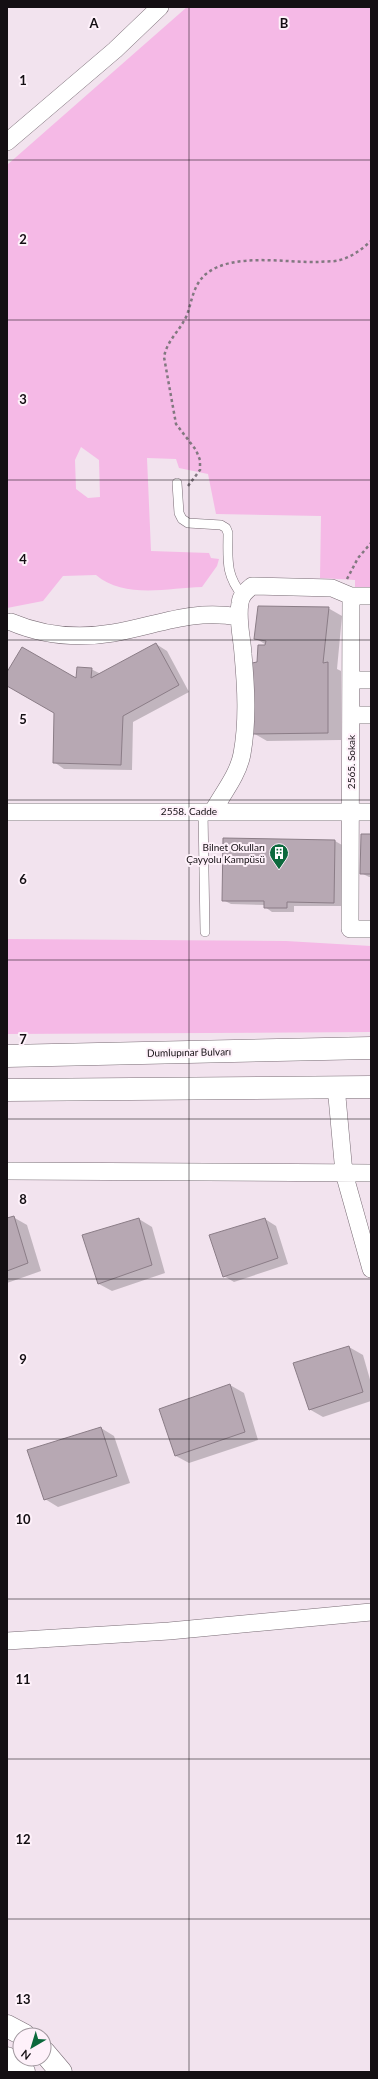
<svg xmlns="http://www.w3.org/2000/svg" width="378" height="2079" font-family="Lato,sans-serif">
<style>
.green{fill:#f5b9e6;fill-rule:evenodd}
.shadow{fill:#0003}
.building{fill:#b7a8b3;stroke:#8b7d87}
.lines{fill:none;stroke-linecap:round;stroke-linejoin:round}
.lane-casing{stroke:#796c75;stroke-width:10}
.street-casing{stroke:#796c75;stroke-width:18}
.primary-casing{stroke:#796c75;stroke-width:23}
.highway-casing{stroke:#796c75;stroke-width:23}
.path{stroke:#827880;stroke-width:2.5;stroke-dasharray:3 3;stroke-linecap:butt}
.lane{stroke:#fff;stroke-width:9}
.street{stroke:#fff;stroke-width:17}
.primary{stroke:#fff;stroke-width:22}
.highway{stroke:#fff;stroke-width:22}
.grid{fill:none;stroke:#140f13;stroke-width:1;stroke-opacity:0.55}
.labels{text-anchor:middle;stroke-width:4;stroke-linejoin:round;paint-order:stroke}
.street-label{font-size:10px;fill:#140f13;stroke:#fef1fa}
.poi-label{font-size:10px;fill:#140f13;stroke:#fef1fa;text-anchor:end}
.grid-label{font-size:13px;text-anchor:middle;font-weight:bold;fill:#140f13;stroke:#fef1fa;stroke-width:4;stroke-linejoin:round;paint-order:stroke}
</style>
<rect width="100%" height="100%" fill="#f2e3ee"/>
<path class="green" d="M187,7H371V591H355V580L320,578L321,516L216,514L208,474L179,468L176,459L147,458L151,551L209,553L211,558L219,559L217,566L202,587C168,588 124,599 96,575L63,576L43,601L7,608V165ZM81,447L99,460L100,497L88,498L76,489L75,460Z
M7,939L286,941L371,946V1032L7,1034Z"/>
<path class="shadow" d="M328,608L342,616L337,669L341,671V740L267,741L253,733L258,663L268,646L255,638Z
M156,644L167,651L189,692L133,722L132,770L64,769L54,762L55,713L7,685V674L77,680L91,669L101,674Z
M371,835V877H369L361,873Z
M335,841L342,845L341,906H294V912H272L265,907V905L231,904L223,900Z
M13,1217L27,1225L41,1271L7,1283V1219Z
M139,1219L152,1227L165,1273L112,1291L99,1284Z
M265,1219L276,1226L288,1264L234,1282L224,1276Z
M349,1347L363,1355L371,1383V1401L323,1417L309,1409Z
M230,1385L244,1393L258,1440L189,1463L176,1456Z
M101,1428L114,1436L130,1483L58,1507L45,1499Z"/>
<path class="building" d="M258,606L329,607L323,663L328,662V733L252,734V663L257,662L258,645H265L266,641L254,639Z
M156,643L179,685L123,716L121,765L53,763L54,713L7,686V672L22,647L76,678L77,667L92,668L91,678Z
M361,834H371V874H360Z
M223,838L335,840L334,903L287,902V908H264V901H222Z
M14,1216L28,1263L7,1271V1218Z
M139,1218L152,1265L98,1284L82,1235Z
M265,1218L278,1258L223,1277L209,1235Z
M349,1346L363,1392L309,1410L293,1363Z
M230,1384L245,1432L175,1456L159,1409Z
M101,1427L117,1476L44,1500L27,1450Z"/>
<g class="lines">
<defs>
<path id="lane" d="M177,483L179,513L182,519L188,523L221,525L226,528L228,533C228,559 225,575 243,596
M203,811L205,932"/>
<path id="street" d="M7,142L115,50L160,7
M351,596L350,929H371
M11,622C44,636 77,639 113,633C159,625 190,609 239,617
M351,680H371
M351,715H371
M213,811C223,793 238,775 242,754C248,721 246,687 243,654C242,637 237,620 240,603C241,595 246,591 252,586L332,588L351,596H371
M7,812H371
M336,1086L344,1173L371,1269
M7,1171L371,1173
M7,1641L169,1631L371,1612"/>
<path id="primary" d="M7,2026L24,2035
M44,2052L61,2072
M7,2058L24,2072"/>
<path id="highway" d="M7,1056L371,1048
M7,1090L371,1087"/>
</defs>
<use href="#lane" class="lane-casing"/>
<use href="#street" class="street-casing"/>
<use href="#primary" class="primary-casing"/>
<use href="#highway" class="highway-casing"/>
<path class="path" d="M188,486L200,470V460L196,450L176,424L164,357C167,340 180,331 187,315C192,301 193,285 206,274C233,252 286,263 319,262C326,261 334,262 340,260C352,257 362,249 371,241
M347,579L358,558L371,543"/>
<use href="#lane" class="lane"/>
<use href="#street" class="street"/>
<use href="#primary" class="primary"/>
<use href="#highway" class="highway"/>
</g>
<path class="grid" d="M189,7V2072M7,160H371M7,320H371M7,480H371M7,640H371M7,800H371M7,960H371M7,1119H371M7,1279H371M7,1439H371M7,1599H371M7,1759H371M7,1919H371"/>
<defs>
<symbol id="building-pin" viewBox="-11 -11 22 30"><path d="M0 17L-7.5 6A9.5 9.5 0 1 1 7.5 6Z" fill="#0c693d" stroke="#fef1fa"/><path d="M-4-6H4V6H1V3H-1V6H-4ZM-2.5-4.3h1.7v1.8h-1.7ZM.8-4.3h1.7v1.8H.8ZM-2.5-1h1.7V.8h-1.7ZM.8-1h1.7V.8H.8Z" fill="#fff"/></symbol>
</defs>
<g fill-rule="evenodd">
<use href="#building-pin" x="268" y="842" width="22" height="30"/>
</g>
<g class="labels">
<g class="street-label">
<text transform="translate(351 762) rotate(-90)" y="4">2565. Sokak</text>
<text x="189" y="815">2558. Cadde</text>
<text transform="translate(189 1052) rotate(-1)" y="4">Dumlupınar Bulvarı</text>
</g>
<g class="poi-label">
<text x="265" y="851">Bilnet Okulları<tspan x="265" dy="12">Çayyolu Kampüsü</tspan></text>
</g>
</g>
<g class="grid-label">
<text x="94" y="28">A</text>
<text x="284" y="28">B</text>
<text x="23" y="85">1</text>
<text x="23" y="244">2</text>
<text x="23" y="404">3</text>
<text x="23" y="564">4</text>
<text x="23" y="724">5</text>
<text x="23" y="884">6</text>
<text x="23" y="1044">7</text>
<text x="23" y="1204">8</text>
<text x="23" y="1364">9</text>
<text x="23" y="1524">10</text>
<text x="23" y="1684">11</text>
<text x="23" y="1844">12</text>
<text x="23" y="2004">13</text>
</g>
<rect width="378" height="2079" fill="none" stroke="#140f13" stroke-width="16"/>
<g transform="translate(32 2047) rotate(218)"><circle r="19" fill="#fef1fa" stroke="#a0979e"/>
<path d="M0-3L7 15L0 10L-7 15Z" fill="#0c693d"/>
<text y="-6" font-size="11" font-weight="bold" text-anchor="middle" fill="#140f13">N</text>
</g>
</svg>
